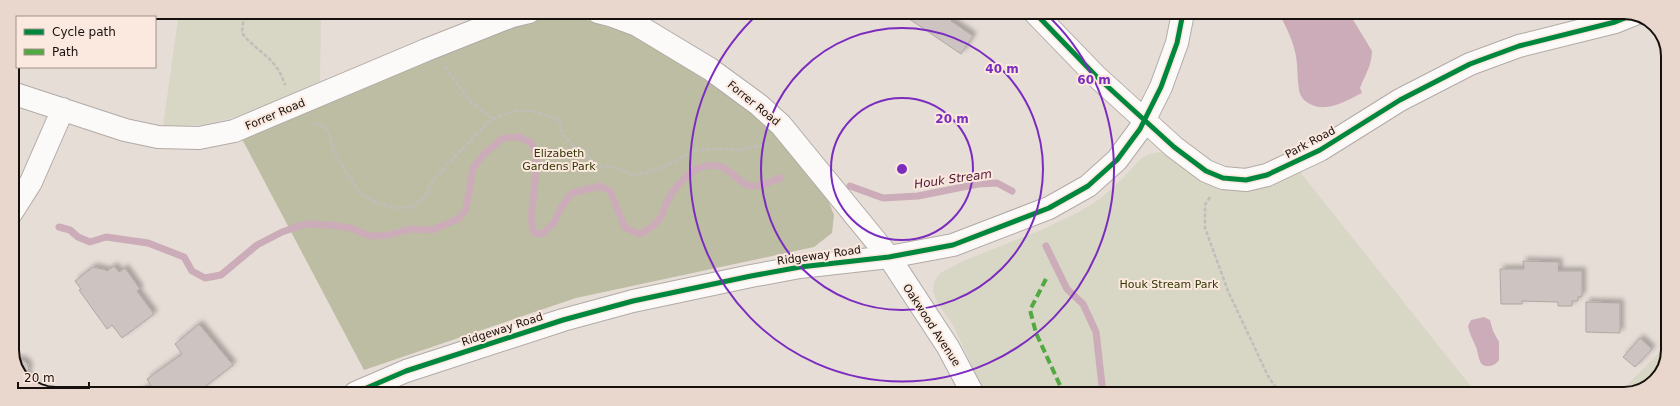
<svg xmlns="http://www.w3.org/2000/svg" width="1680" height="406" font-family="'DejaVu Sans',sans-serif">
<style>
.green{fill:#d8d6c5}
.forest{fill:#bdbda3}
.water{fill:#ccacb8}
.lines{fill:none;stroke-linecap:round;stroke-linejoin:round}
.stream{stroke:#ccacb8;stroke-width:7}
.building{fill:#cdc4c1;stroke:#afa7a4;filter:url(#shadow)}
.minor-casing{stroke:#b2aaa6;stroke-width:24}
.path{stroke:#c0bdbb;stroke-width:2.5;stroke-dasharray:4 2;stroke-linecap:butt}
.minor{stroke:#fbfaf9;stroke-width:22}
.quiet{stroke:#52a841;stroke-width:4;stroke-dasharray:8 4;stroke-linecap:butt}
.cycleway-casing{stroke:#fbe8de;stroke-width:8}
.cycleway{stroke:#00873e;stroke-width:5}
.ring{fill:none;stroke:#7b2cbf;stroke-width:2}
.labels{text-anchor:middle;stroke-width:4;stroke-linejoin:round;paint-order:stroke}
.street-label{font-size:11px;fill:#17110d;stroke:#fbe8de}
.park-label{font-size:11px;fill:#333805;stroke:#fbe8de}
.water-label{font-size:12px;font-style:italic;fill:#4c1836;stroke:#fbe8de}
.rim{fill:none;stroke:#17110d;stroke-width:2}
.centre{fill:#7b2cbf;stroke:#fbe8de;stroke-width:2}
.ring-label{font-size:12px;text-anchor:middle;font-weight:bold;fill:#7b2cbf;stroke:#fbe8de;stroke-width:4;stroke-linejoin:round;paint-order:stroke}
</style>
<defs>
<filter id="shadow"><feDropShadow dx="3.5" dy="-3.5" stdDeviation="2" flood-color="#0004"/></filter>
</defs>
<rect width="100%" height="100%" fill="#e7ddd7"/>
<path class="green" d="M179,12H321L320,83L257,112L203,125L163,126Z
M1161,152L1175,160L1263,186L1282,180L1300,172L1477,394H985L953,325L938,304L933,291L934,282L940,273L963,261L1041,230L1079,212L1101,198L1121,180L1141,159L1149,154Z
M1667,242V359L1651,385L1624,394H1618L1666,346Z"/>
<path class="forest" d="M572,15L647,40L762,120L824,190L834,215L832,233L814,247L576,298L364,370L241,137L498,32L541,19Z"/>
<path class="water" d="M1279,13H1349L1372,51C1372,65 1365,75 1360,88L1362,93C1346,101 1327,113 1310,104C1304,101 1300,96 1299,90C1297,79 1298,67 1296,56C1293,40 1286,27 1279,13Z
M1484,317L1490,320L1493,331L1499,342V360C1496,364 1493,366 1488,366C1478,367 1479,354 1476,347C1473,340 1469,333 1468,326L1471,320Z"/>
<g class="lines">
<path class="stream" d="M850,186L883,198L918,196L978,184L997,183L1012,191
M59,227L70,230L78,237L90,242L106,237L148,243L184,257L192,271L205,278L221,275L257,245L282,232L305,224L330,225L351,228L370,236L389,235L410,229L432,230L458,219L466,210L473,168L485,153L503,138L519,137L532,143L537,160L531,220L534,233L542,234L554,223L562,206L572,193L600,186L610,191L625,228L640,234C648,230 656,225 661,217C664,212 665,205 668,200C673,189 688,172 699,168C730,156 734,186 754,186C763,186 772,181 780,178
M1046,246L1067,289L1083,304L1096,332L1103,394"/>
</g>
<path class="building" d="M899,12L957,13L951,21L973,36L961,54Z
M1523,261L1559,262L1558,271H1582V296L1578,297V301H1572V306H1558V302L1522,301V304H1501L1500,269H1524Z
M114,266L119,272L125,268L140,289L137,291L154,314L122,338L112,325L107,329L79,290L81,289L75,281L93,267L106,270L107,271Z
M1586,302L1620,303V333L1586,332Z
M199,324L233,365L197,393H136L151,386L147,379L182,354L175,344Z
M1640,338L1652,349L1635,367L1623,357Z
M21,359L27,363L29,368L27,374L38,388L23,379L14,360Z"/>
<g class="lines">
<defs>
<path id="minor" d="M598,12L610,15L637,25L710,69L759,105L781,125L889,257L948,347L973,394
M1035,13L1096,76L1174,147L1206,171L1223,178L1246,180L1267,175L1320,150L1400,100L1470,64L1519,46L1615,22L1635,14
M12,93L125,130L158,137L199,138L234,131L426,50L512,16L529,12
M12,212L31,182L63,109
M355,393L406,371L563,320L633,301L751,276L800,267L889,257L953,245L1049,208L1088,186L1117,160L1140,129L1161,87L1177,43L1183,13"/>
</defs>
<use href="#minor" class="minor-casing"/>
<path class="path" d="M251,12L243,23L242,33C257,53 276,56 285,85
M445,67L470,101L493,119
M313,124L323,126L328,130L334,153L359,192L376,203L395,208L413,207L425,197L433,180L487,123L497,117L514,111H531L554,118L559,121L563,135L574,146L600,166L612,167L633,175L648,172L668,165L693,151L716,149L738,150L767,144
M1210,197L1205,205V228L1228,291L1269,378L1281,394"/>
<use href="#minor" class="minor"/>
<path class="quiet" d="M1046,279L1030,310L1036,333L1064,394"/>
<defs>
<path id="cycleway" d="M1035,13L1096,76L1174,147L1206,171L1223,178L1246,180L1267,175L1320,150L1400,100L1470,64L1519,46L1615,22L1635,14
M355,393L406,371L563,320L633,301L751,276L800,267L889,257L953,245L1049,208L1088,186L1117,160L1140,129L1161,87L1177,43L1183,13"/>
</defs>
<use href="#cycleway" class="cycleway-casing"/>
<use href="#cycleway" class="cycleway"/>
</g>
<g class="ring">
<circle cx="902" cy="169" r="71"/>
<circle cx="902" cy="169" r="141"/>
<path d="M1045 13A212 212 0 1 1 759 13"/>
</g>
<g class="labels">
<g class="street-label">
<text transform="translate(754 103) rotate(39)" y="4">Forrer Road</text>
<text transform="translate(275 114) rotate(-23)" y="4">Forrer Road</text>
<text transform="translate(1310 142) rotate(-28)" y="4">Park Road</text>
<text transform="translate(819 255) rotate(-8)" y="4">Ridgeway Road</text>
<text transform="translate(932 325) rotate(57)" y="4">Oakwood Avenue</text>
<text transform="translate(502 329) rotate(-18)" y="4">Ridgeway Road</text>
</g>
<g class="park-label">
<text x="559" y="157">Elizabeth<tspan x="559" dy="13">Gardens Park</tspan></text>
<text x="1169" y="288">Houk Stream Park</text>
</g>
<g class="water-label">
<text transform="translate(953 179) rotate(-8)" y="4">Houk Stream</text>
</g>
</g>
<path d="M0 0H1680V406H0ZM56 19H1624A37 37 0 0 1 1661 56V350A37 37 0 0 1 1624 387H56A37 37 0 0 1 19 350V56A37 37 0 0 1 56 19Z" fill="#e9d7cd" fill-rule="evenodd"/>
<path class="rim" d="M56 19H1624A37 37 0 0 1 1661 56V350A37 37 0 0 1 1624 387H56A37 37 0 0 1 19 350V56A37 37 0 0 1 56 19Z"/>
<circle cx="902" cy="169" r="6" class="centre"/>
<g class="ring-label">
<text x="1002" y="73">40 m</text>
<text x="1094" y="84">60 m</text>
<text x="952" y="123">20 m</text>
</g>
<rect x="16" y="16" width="140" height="52" fill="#fbe8de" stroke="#a0928a"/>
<rect x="24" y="29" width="20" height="6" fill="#00873e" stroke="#a0928a"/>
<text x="52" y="36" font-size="12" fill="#17110d">Cycle path</text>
<rect x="24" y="49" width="20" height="6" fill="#52a841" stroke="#a0928a"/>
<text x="52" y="56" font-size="12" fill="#17110d">Path</text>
<path d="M18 382v6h71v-6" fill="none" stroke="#17110d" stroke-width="2"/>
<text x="24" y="382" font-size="12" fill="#17110d" stroke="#fbe8de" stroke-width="3" paint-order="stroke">20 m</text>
</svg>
